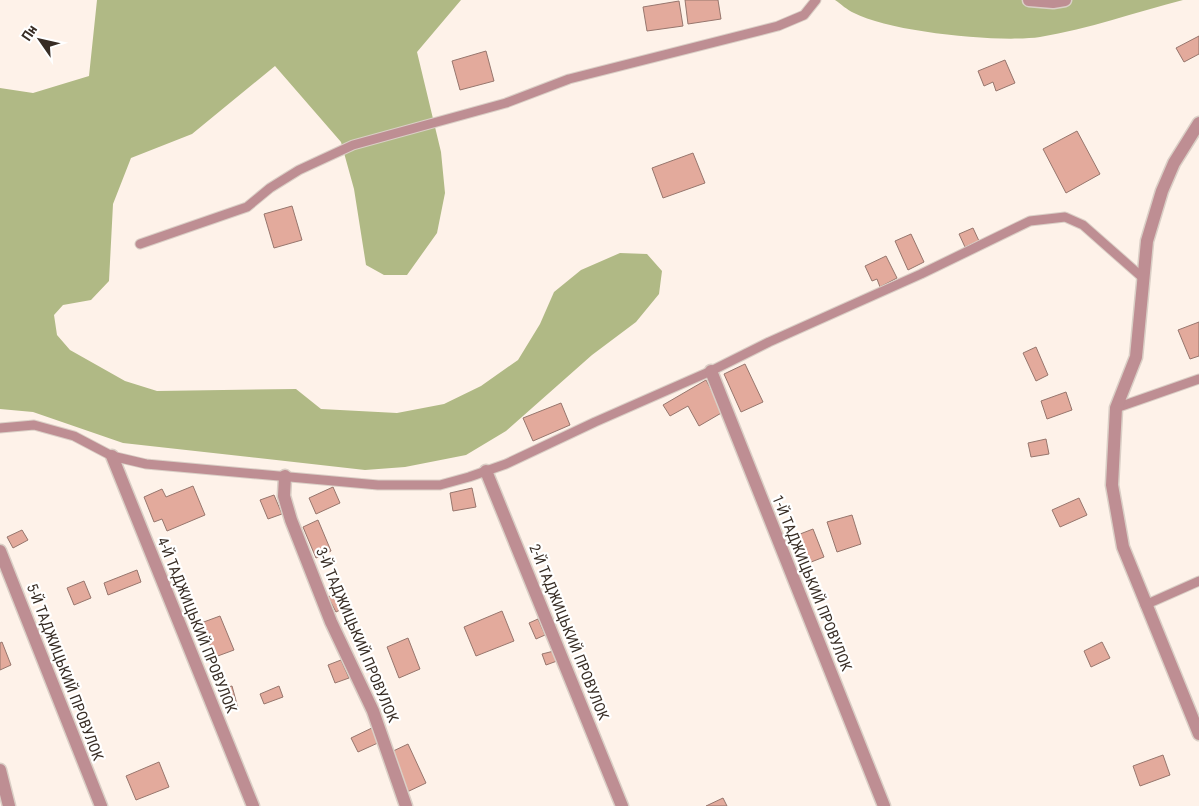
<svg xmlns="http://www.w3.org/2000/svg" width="1199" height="806" font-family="'Roboto Condensed',sans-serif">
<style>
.forest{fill:#b0b985}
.building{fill:#e3aa9c;stroke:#97766d}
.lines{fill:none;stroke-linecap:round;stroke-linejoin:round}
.lane-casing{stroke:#dacfc6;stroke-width:11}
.street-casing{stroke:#dacfc6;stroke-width:15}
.lane{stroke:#be8e93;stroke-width:9}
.street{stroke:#be8e93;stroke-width:12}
.labels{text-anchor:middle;stroke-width:4.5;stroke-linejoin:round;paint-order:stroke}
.street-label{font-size:15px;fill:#382d25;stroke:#fff}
</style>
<rect width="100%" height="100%" fill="#fef2e9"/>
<path class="forest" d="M97,0H461L417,52L441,152L445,193L437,233L407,275H384L366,265L354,189L341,142L275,66L192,134L131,158L113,204L109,281L91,300L63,305L54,315L57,335L70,350L125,381L157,391L296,389L321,409L397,413L444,404L481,386L518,360L540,324L554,292L581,270L620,253L647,254L662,271L659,294L636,322L592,355L506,431L466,455L405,467L365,470L123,443L33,412L0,409V88L33,93L89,76Z
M835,0H1183C1136,12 1089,29 1040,37C999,43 890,32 854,13C847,10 841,4 835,0Z"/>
<path class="building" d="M685,0H718L721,19L688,24Z
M679,1L683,26L647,31L643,7Z
M1199,36V54L1184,62L1176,48Z
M486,51L494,81L460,90L452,61Z
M1005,60L1015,83L996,91L993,82L984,86L978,71Z
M1077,131L1100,174L1066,193L1043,149Z
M693,153L705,183L663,198L652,168Z
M292,206L302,240L274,248L264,214Z
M973,228L979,241L965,247L959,234Z
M911,234L924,262L908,270L895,241Z
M886,256L897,278L880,287L877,279L872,281L865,266Z
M1199,322V356L1190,359L1178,330Z
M1036,347L1048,375L1036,381L1023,353Z
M745,364L763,402L741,412L724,374Z
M706,380L723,412L699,426L688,406L670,416L663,405Z
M1066,392L1072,410L1047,419L1041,401Z
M561,403L570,425L533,441L523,418Z
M1046,439L1049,454L1031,457L1028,443Z
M193,486L205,515L167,531L162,519L154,522L144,497L162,489L166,497Z
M333,487L340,503L316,514L309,498Z
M472,488L476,507L453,511L450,493Z
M274,495L282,514L268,519L260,500Z
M1079,498L1087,515L1060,527L1052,510Z
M852,515L861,544L837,552L827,522Z
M318,520L331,551L316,558L303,527Z
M813,529L824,557L806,564L795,536Z
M22,530L28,540L13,548L7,537Z
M137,570L141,582L108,595L104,583Z
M84,581L91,598L74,605L67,588Z
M342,590L350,605L336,612L328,597Z
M502,611L514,641L476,656L464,627Z
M220,616L234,650L215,657L201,623Z
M538,619L545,635L536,639L529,623Z
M408,638L420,669L399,678L387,647Z
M2,642L11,665L0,670V643Z
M1102,642L1110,658L1091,667L1084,651Z
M554,651L557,661L546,665L542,654Z
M341,660L349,678L335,683L328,665Z
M232,686L238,708L226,711L221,689Z
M279,686L283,697L264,704L260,694Z
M374,727L380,742L358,752L351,738Z
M408,744L426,783L407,792L389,753Z
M1163,755L1170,775L1140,786L1133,766Z
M159,762L169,787L136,800L126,776Z
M723,798L727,806H706Z"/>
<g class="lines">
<defs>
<path id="lane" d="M140,244L247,207L270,188L299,170L353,145L506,103L569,79L778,26L804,15L816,0
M1116,408L1199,379
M0,428L34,425L74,436L112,456L146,464L378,485H440L469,477L506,464L595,422L711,371L769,342L921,274L1030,221L1065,217L1083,225L1143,278
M1145,605L1199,581"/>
<path id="street" d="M1029,0L1053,2L1065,0
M1199,123L1174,163L1162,191L1147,241L1136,357L1116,408L1112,485L1123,547L1199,734
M711,371L884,806
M112,456L253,806
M486,471L622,806
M285,476L284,496L291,520L331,622L373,711L406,806
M0,551L101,806
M0,770L9,806"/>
</defs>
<use href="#lane" class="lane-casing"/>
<use href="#street" class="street-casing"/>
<use href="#lane" class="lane"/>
<use href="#street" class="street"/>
</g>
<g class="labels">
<g class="street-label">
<text transform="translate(812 583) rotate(68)" y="5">1-Й ТАДЖИЦЬКИЙ ПРОВУЛОК</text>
<text transform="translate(197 625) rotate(68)" y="5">4-Й ТАДЖИЦЬКИЙ ПРОВУЛОК</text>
<text transform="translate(569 632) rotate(68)" y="5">2-Й ТАДЖИЦЬКИЙ ПРОВУЛОК</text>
<text transform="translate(357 635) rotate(67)" y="5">3-Й ТАДЖИЦЬКИЙ ПРОВУЛОК</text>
<text transform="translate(65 672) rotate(69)" y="5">5-Й ТАДЖИЦЬКИЙ ПРОВУЛОК</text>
</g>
</g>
<g transform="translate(40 40) rotate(304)" stroke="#ffffff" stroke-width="4" paint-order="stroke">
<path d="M0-4L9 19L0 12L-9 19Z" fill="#382d25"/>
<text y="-8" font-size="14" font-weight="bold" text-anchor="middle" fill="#382d25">Пн</text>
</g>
</svg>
